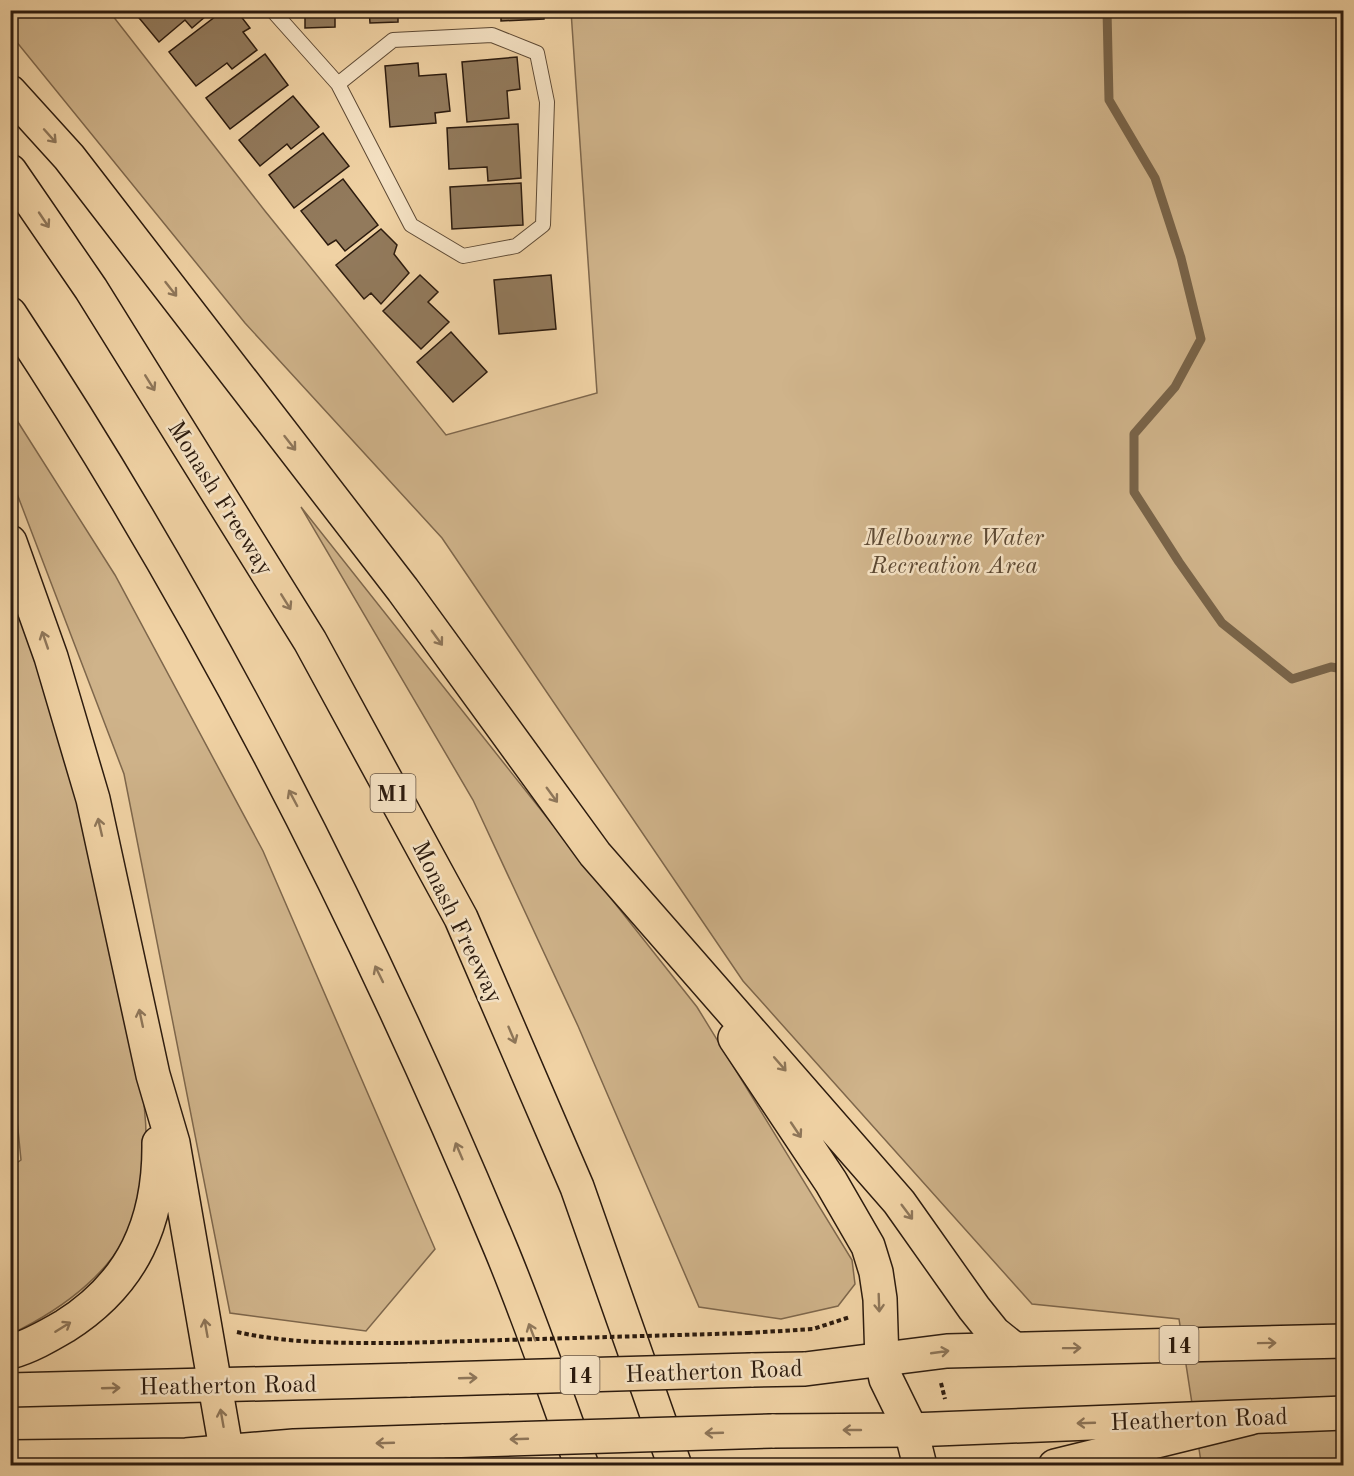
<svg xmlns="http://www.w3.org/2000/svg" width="1354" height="1476" font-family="'Old Standard TT',serif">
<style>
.green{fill:#cfb38a;stroke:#7e674c;stroke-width:1.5}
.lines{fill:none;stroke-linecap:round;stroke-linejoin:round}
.stream{stroke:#796449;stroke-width:9}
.building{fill:#927a5c;stroke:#2c1b0e;stroke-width:1.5}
.service-casing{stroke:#5d4934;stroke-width:16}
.primary-casing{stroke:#2c1b0e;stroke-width:36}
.motorway-casing{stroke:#2c1b0e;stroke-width:36}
.path{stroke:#2c1b0e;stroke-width:4;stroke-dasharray:4.5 3;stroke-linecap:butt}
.service{stroke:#f5e2c4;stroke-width:14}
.primary{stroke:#f0d2a4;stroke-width:33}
.motorway{stroke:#f0d2a4;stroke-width:33}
.primary-bridge-casing{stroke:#2c1b0e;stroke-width:36;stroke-linecap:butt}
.path-bridge{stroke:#2c1b0e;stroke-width:4;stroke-dasharray:4.5 3;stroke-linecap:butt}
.primary-bridge{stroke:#f0d2a4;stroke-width:33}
.oneway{stroke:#8e7659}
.labels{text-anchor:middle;stroke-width:5;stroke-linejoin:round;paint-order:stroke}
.shield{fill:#f5e2c4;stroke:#685745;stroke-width:1.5}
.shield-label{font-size:22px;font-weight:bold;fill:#2c1b0e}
.street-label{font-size:24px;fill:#2c1b0e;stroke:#f5e2c4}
.park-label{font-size:24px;font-style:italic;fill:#5d4933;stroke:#f5e2c4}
</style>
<rect width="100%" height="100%" fill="#f0d2a4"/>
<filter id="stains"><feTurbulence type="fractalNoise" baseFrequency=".00333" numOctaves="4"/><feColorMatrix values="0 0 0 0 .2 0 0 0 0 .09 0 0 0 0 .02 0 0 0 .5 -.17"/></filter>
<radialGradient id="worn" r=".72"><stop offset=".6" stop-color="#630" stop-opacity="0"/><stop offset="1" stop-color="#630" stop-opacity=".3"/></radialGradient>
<path class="green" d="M10,11H109L265,211L446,435L597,393L571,11H1343V1465H1184L1201,1462L1179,1319L1032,1304L743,981L442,538L245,323L11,35Z
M11,411L115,575L263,851L435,1249L366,1331L230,1313L124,774L11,478Z
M301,507L697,1007L852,1260L855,1284L838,1306L781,1319L699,1307L578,1026L473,800Z
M10,580C31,645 57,709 73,775C89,838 101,902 115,965C133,1045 161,1129 137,1211C119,1269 63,1309 11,1334V1167L21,1160L10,1049Z"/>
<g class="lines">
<path class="stream" d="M1107,10L1109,100L1155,178L1181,258L1201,339L1175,387L1134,434V492L1179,562L1222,623L1292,679L1331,667L1344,669"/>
</g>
<path class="building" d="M138,10H213L192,28L185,20L159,42L135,13Z
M224,10H236L250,28L243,32L257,50L232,69L227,63L196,86L169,52Z
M305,10H351V17H335V27L305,28Z
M369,10H414V16L398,17V22L370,23Z
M420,10H472V13L420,17Z
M501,10H544V19L501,21Z
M265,54L288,85L230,129L206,98Z
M517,57L520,89L507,91L509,118L467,122L462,62Z
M418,63L419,76L446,74L450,111L435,113L436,123L390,127L385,66Z
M293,96L319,127L291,149L287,144L260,166L239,140Z
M518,124L521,178L488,181L487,167L449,169L447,128Z
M323,133L349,166L294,208L269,175Z
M343,179L378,225L345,251L336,240L328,245L301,211Z
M521,183L523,225L452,229L450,187Z
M381,229L397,245L394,254L409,273L381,304L371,293L364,299L336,265Z
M420,275L438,292L428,302L449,322L421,349L383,311Z
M551,275L556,329L499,334L494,280Z
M451,332L487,372L453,402L417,362Z"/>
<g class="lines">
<defs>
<path id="service" d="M272,10L338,84L411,225L463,256L516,246L543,225L547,102L537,53L492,35L393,40L338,84"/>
<path id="primary" d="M751,1370L805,1369L947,1351L1344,1341
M10,1390L410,1380
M772,1431L911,1430L1344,1413
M10,1457L186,1455L294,1446L444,1441"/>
<path id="motorway" d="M10,92L69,157L403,590L595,854L899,1202L974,1308L994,1333L1014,1349
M10,171L91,289L310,641L461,918L577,1187L675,1466
M10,314C204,607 365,923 500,1247C530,1319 555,1393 582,1466
M10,542L51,657L93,799L153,1075L173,1143L229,1466
M735,1038L831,1182L868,1246L876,1272L880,1299L882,1361L886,1379L911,1430L920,1466
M10,1352C29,1347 48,1336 65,1326C133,1283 160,1222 159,1143
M1055,1466L1250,1418"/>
</defs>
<use href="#service" class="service-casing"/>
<use href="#primary" class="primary-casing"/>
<use href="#motorway" class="motorway-casing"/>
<path class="path" d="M237,1332C291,1344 345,1343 400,1343
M748,1333L813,1329L850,1317
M941,1383L945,1399
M949,1465L963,1466"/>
<use href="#service" class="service"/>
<use href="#primary" class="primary"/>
<use href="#motorway" class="motorway"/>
<defs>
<path id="primary-bridge" d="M410,1380L751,1370
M444,1441L772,1431"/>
</defs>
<use href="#primary-bridge" class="primary-bridge-casing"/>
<path class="path-bridge" d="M400,1343L748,1333"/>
<use href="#primary-bridge" class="primary-bridge"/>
</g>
<defs><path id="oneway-shaft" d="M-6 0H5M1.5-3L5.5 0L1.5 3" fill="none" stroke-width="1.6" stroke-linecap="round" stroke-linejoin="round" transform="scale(1.5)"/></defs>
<g class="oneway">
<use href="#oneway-shaft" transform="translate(50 136) rotate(48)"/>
<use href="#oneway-shaft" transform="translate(44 220) rotate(56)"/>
<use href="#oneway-shaft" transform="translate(171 289) rotate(52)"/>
<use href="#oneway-shaft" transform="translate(150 383) rotate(58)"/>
<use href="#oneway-shaft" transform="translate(290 443) rotate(52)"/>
<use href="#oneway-shaft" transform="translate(286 602) rotate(58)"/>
<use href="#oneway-shaft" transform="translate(437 638) rotate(54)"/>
<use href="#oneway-shaft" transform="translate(45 640) rotate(-109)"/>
<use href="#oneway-shaft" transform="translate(552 795) rotate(54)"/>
<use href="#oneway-shaft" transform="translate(293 798) rotate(-118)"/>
<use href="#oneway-shaft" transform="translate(100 827) rotate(-103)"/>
<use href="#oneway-shaft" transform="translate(379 974) rotate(-116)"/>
<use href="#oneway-shaft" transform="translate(141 1018) rotate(-102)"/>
<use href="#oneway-shaft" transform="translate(512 1035) rotate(67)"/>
<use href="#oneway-shaft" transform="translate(780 1064) rotate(49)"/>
<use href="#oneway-shaft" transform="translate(796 1130) rotate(56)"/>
<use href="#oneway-shaft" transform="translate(459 1151) rotate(-113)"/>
<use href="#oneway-shaft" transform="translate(907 1212) rotate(53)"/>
<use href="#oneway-shaft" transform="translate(879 1303) rotate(88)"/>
<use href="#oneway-shaft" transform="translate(63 1327) rotate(-32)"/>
<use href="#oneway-shaft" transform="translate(206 1328) rotate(-100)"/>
<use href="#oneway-shaft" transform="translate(532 1332) rotate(-111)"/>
<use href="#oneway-shaft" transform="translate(1267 1343) rotate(-1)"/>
<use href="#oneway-shaft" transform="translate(1072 1348) rotate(-1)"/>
<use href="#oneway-shaft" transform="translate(940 1352) rotate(-8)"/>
<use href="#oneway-shaft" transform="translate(468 1378) rotate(-2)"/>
<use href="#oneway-shaft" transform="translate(111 1388) rotate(-2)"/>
<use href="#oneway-shaft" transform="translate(222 1418) rotate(-100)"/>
<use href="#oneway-shaft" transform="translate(1086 1423) rotate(178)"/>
<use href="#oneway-shaft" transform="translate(852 1430) rotate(180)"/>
<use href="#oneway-shaft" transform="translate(714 1433) rotate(178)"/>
<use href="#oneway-shaft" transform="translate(519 1439) rotate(178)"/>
<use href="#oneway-shaft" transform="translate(385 1443) rotate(178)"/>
</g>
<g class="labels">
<g class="shield">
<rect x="370.5" y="774" width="45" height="38" rx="4.5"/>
<rect x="1159.5" y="1326" width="39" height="38" rx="4.5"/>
<rect x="560.5" y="1356" width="39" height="38" rx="4.5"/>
</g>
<g class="shield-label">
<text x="393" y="801">M1</text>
<text x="1179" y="1353">14</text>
<text x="580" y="1383">14</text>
</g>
<g class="street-label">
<text transform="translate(221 498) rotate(58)" y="8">Monash Freeway</text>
<text transform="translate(458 922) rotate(64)" y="8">Monash Freeway</text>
<text transform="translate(714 1371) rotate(-2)" y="8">Heatherton Road</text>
<text transform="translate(228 1385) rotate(-1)" y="8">Heatherton Road</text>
<text transform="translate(1199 1419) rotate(-2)" y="8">Heatherton Road</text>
</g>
<g class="park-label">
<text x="954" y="545">Melbourne Water<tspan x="954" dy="28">Recreation Area</tspan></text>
</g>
</g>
<rect width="1354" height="1476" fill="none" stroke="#f0d2a4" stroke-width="36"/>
<rect x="12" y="12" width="1330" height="1452" fill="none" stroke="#2c1b0e" stroke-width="3"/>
<rect x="18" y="18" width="1318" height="1440" fill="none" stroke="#2c1b0e" stroke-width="1.5"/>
<rect width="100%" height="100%" filter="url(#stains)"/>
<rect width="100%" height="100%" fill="url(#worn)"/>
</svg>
